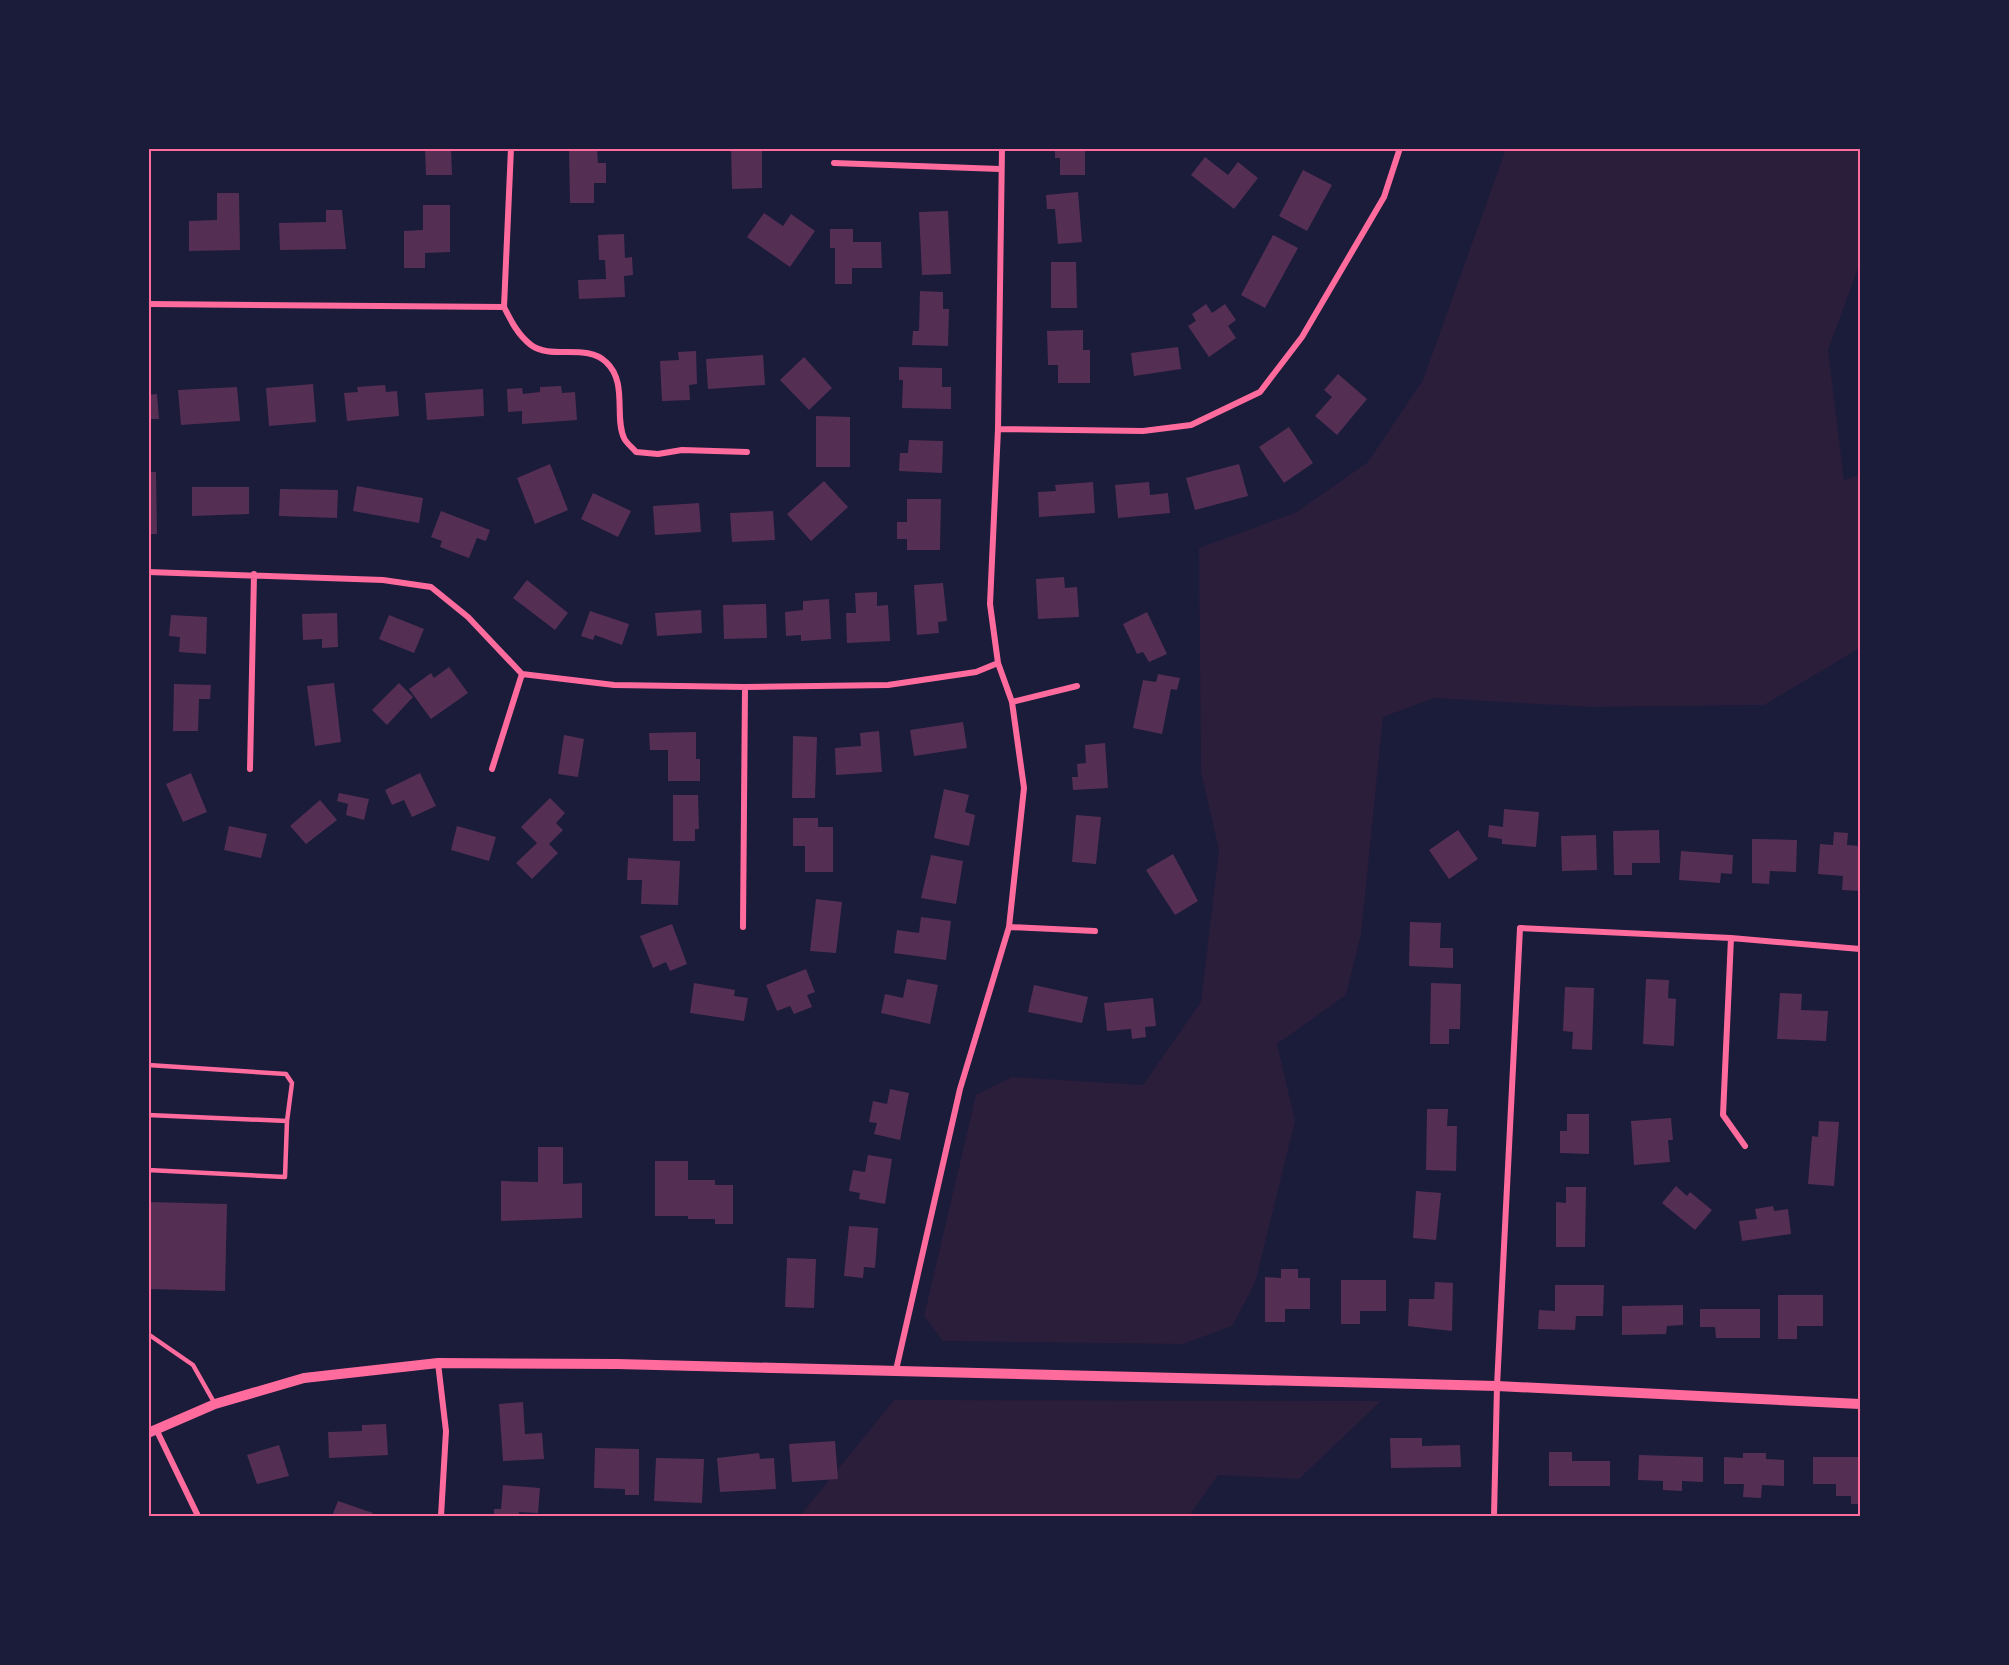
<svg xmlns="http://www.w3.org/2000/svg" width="2009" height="1665" font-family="'Exo 2',sans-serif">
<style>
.green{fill:#2a1e3b}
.building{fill:#542f53}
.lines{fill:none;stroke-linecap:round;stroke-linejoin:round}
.service{stroke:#ff6b9d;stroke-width:4.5}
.minor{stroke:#ff6b9d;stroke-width:6}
.tertiary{stroke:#ff6b9d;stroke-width:10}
.neatline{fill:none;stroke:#ff6b9d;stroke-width:2}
</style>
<rect width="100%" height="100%" fill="#1b1b3a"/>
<path class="green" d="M1506,149H1860V263L1828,350L1844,480L1860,475V648L1764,705L1591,707L1434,698L1383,717L1361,934L1346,995L1277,1044L1295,1121L1255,1283L1232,1326L1183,1344L943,1341L924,1316L976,1095L1012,1077L1143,1085L1201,1002L1219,850L1201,772L1199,548L1297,512L1368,462L1423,380Z
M894,1400L1381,1401L1299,1479L1218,1475L1189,1516H800Z"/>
<path class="building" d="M425,148H451L452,175H426Z
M569,148H597L598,163H606V183H594V203H570Z
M731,148H762V188L732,189Z
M1055,148H1085V175H1060V158H1055Z
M1205,157L1228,175L1238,162L1258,178L1234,209L1191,175Z
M1303,170L1332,185L1307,231L1279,216Z
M1078,192L1082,242L1058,244L1055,209H1047L1046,195Z
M217,193H239L240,250L189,251V221L217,220Z
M423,205H450V252L425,253V268H404V231L423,230Z
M326,210H342L346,249L280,250L279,223L326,222Z
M948,211L951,274L922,275L919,212Z
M764,213L783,226L791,214L815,231L790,267L747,237Z
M830,229H853V242H881L882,268H852V284H835V248H830Z
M624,234L625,258L632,257L633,275L624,276L625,297L579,299L578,280L606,279L605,260H599L598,235Z
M1273,235L1298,248L1265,308L1241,295Z
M1051,262H1076L1077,308H1051Z
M920,291L943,292V309H949L948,346L912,345L913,331H919Z
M1206,304L1212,313L1225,304L1236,320L1228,326L1236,338L1209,357L1188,326L1196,321L1192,314Z
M1083,330V350H1090V383H1058V365H1048L1047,331Z
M1178,347L1181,369L1134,376L1131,353Z
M696,351L697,384L689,385L690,400L662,401L660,361L679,360L678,352Z
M763,355L765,385L708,389L706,359Z
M804,357L832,388L809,410L780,380Z
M899,367L942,368V387H951V409L902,408L903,380H899Z
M1338,374L1367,399L1337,435L1315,416L1332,397L1324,390Z
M313,384L316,422L269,426L266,388Z
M385,385L386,392L397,391L399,416L347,421L344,393L358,392L357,387Z
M561,386L562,393L575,392L577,420L522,424V411L508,412L507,389L522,388L523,394L540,392V387Z
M237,387L240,421L181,425L178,390Z
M483,389L484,416L427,420L425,393Z
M157,394L159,419H148V395Z
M816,416L850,417V467H816Z
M1289,427L1313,463L1284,483L1259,447Z
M909,440L943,441L942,473L899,471L900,453H908Z
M550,464L568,510L535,524L517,478Z
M1239,464L1248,496L1195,510L1186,478Z
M148,472H156L157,534H148Z
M824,481L848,507L811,541L787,514Z
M1093,482L1095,513L1039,517L1038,492L1056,491L1055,485Z
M1149,482L1150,495L1168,493L1170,513L1118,518L1115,485Z
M357,486L423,498L419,523L353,511Z
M192,487H249V514L192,516Z
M280,489L338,490L337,518L279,516Z
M593,493L631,511L618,537L581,519Z
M907,499H941L940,550H907V539H897V522H907Z
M699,503L701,532L655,535L653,506Z
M441,511L490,530L486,541L477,538L469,558L440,547L442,541L431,537Z
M773,511L775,540L732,542L730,513Z
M1064,577L1065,588L1077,587L1079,617L1038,619L1036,579Z
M527,580L568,613L555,630L513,598Z
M943,583L947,621L938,622L939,633L917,635L914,585Z
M877,592V606L888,605L890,641L847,643L846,613H856L855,593Z
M829,599L831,639L801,641V635L786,636L785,612L803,610V601Z
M766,604L767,638L724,639L723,605Z
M701,610L702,633L657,636L655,613Z
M590,611L629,624L622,645L595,635L593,640L581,636Z
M1147,612L1167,654L1149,662L1143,652L1137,654L1123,624Z
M337,613L338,647L322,648V639L303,640L302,614Z
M171,615L207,617L206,654L179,652L180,637L169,636Z
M389,615L424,629L414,653L379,639Z
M449,667L468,693L431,719L409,689L431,673L434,678Z
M1158,674L1180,678L1177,690L1171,689L1162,734L1133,728L1143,680L1156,682Z
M334,683L341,742L315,746L307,686Z
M399,683L413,697L387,725L372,710Z
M174,684L211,685L210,699H199L198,731H173Z
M963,722L967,748L914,756L910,730Z
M879,731L882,772L836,775L835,748L861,746L860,733Z
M696,732V759H700V781H668V750H650L649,733Z
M564,735L584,739L578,777L558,774Z
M793,736L817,737L815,798H792Z
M1105,743L1108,788L1073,790L1072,777H1078L1077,764L1086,763L1085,745Z
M191,773L207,812L183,822L166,784Z
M420,773L436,806L412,817L404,800L392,805L385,790Z
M944,789L969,795L965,812L975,815L969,846L934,838Z
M339,793L369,799L364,820L346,815L348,804L337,801Z
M673,795H698L699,829H695V841H673Z
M550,798L565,813L556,823L563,830L549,844L558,853L532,879L516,863L537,843L521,827Z
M320,800L337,820L306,844L290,826Z
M1504,809L1539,812L1536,847L1502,844V839L1488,837L1489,825L1503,827Z
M1076,815L1101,817L1096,864L1072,862Z
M793,818H818V827H833V872H805V846H793Z
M229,826L267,834L261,858L224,850Z
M457,826L496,837L489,861L451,850Z
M1458,830L1478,859L1449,879L1429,850Z
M1659,830L1660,863H1632V875H1614L1613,831Z
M1834,832L1848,833L1847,845L1860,846V891L1842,890L1843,876L1818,874L1820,844L1833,845Z
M1596,835L1597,870L1562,871L1561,836Z
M1752,839L1797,840L1796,872L1770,871L1769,884L1752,883Z
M1681,851L1733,855L1732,874L1721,873L1720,883L1679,880Z
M1173,854L1198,901L1175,915L1146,870Z
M931,855L963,861L956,904L921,898Z
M628,858L680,861L678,905L641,904L642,880H627Z
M816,899L842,902L836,953L810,951Z
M921,917L951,921L946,960L894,953L897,930L919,933Z
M1410,922L1441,923L1440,948H1453V968L1409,966Z
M672,924L687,964L670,971L666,962L653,968L640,936Z
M806,969L815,992L807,995L812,1007L794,1014L790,1006L777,1011L766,985Z
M907,979L938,985L930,1024L881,1013L885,994L903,998Z
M1646,979L1669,980L1668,998L1676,999L1674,1046L1643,1044Z
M694,983L735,990L734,996L748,998L744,1021L690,1013Z
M1431,983L1461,984L1460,1029H1449V1044H1430Z
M1034,985L1088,997L1082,1023L1028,1012Z
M1565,987L1594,988L1592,1050L1572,1049L1573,1032L1563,1031Z
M1780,993L1802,994L1801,1010L1828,1011L1826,1041L1777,1039Z
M1153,998L1156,1026L1145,1027L1146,1037L1132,1039L1131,1029L1107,1031L1104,1003Z
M890,1089L909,1093L900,1140L874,1134L877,1123L869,1122L873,1101L887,1104Z
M1427,1109H1448L1447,1126H1457L1456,1171L1426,1170Z
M1567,1114H1589V1154L1560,1153V1131H1567Z
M1671,1118L1673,1140H1668L1670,1162L1634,1165L1631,1121Z
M1819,1121L1839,1122L1834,1186L1808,1184L1812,1136L1818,1137Z
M538,1147H563V1184L582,1183V1218L501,1221V1181L538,1182Z
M868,1155L892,1159L885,1204L859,1199L860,1193L849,1191L853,1170L865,1172Z
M655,1161H688V1180H715V1185H733V1224H715V1219H688V1216H655Z
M1676,1186L1687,1196L1690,1192L1712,1210L1695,1230L1662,1203Z
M1566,1187H1586L1585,1247H1556V1202L1566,1203Z
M1416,1191L1441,1193L1436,1240L1413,1238Z
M148,1202L227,1204L225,1291L148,1289Z
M1773,1206L1774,1211L1788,1209L1791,1234L1742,1241L1739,1221L1757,1219L1755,1209Z
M849,1226L878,1228L875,1268L864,1267L863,1278L844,1276Z
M787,1258L816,1259L814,1308L785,1307Z
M1281,1269H1298V1278H1310V1309H1285V1322H1265V1277L1281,1278Z
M1341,1280H1386V1311H1360V1324H1341Z
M1435,1282L1453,1283L1452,1331L1408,1326L1409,1299H1434Z
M1555,1285H1604L1603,1316H1576L1575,1330L1538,1329L1539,1310L1555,1311Z
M1778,1295H1823V1326H1797V1339H1778Z
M1683,1305V1325L1667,1326L1666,1334L1622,1335V1306Z
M1700,1309H1760V1338H1716L1715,1327H1700Z
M523,1402L525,1434L542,1433L544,1459L503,1461L499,1404Z
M386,1424L388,1455L329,1458L328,1432L362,1431V1425Z
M1390,1438H1422V1446L1460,1445L1461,1467L1391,1468Z
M835,1441L838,1479L792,1482L789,1444Z
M279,1445L289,1476L257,1484L247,1455Z
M595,1448L639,1449V1495H625V1489L594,1488Z
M1549,1452H1572V1461H1610V1486H1549Z
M759,1453L760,1459L774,1458L776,1489L720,1492L717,1458Z
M1743,1453H1766V1459L1784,1460V1486L1762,1485L1761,1498L1743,1497L1744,1484H1724V1457L1743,1458Z
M1639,1455L1703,1457V1482L1682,1481V1491L1663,1490V1481L1638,1480Z
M1813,1457H1860V1504H1851V1496H1836V1484H1813Z
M656,1458L704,1459L702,1503L654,1501Z
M503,1485L540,1488L538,1513L519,1512V1516H494V1509H501Z
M338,1501L373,1513L372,1516H332Z"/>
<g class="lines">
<path class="service" d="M148,1065L286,1074L292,1083L287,1121
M148,1115L287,1121L285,1177L148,1170
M148,1334L193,1365L215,1404"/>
<path class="minor" d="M834,163L1000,169
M148,304L504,307C511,321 518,335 531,345C551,360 587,343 606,362C628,382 614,417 624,438C626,443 633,448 636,452L658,454L682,450L747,452
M504,307L511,148
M998,429L1143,431L1191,425L1260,392L1302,337L1384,197L1400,148
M148,572L383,580L431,587L468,617L522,674L614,685L745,687L888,685L976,672L998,663
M1012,702L1077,686
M250,769L254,574
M492,769L522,674
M743,927L745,687
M1009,927L1095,931
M1731,938L1723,1115L1745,1146
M438,1363L446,1431L441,1516
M896,1370L960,1089L1009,927L1024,788L1012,702L998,663L990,604L998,429L1002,148
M156,1429L198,1516
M1494,1516L1497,1386L1520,928L1731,938L1860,949"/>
<path class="tertiary" d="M148,1433L215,1404L304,1378L438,1363L617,1364L1497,1386L1860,1404"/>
</g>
<rect width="2009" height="1665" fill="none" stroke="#1b1b3a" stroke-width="300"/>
<rect x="150" y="150" width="1709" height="1365" class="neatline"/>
</svg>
